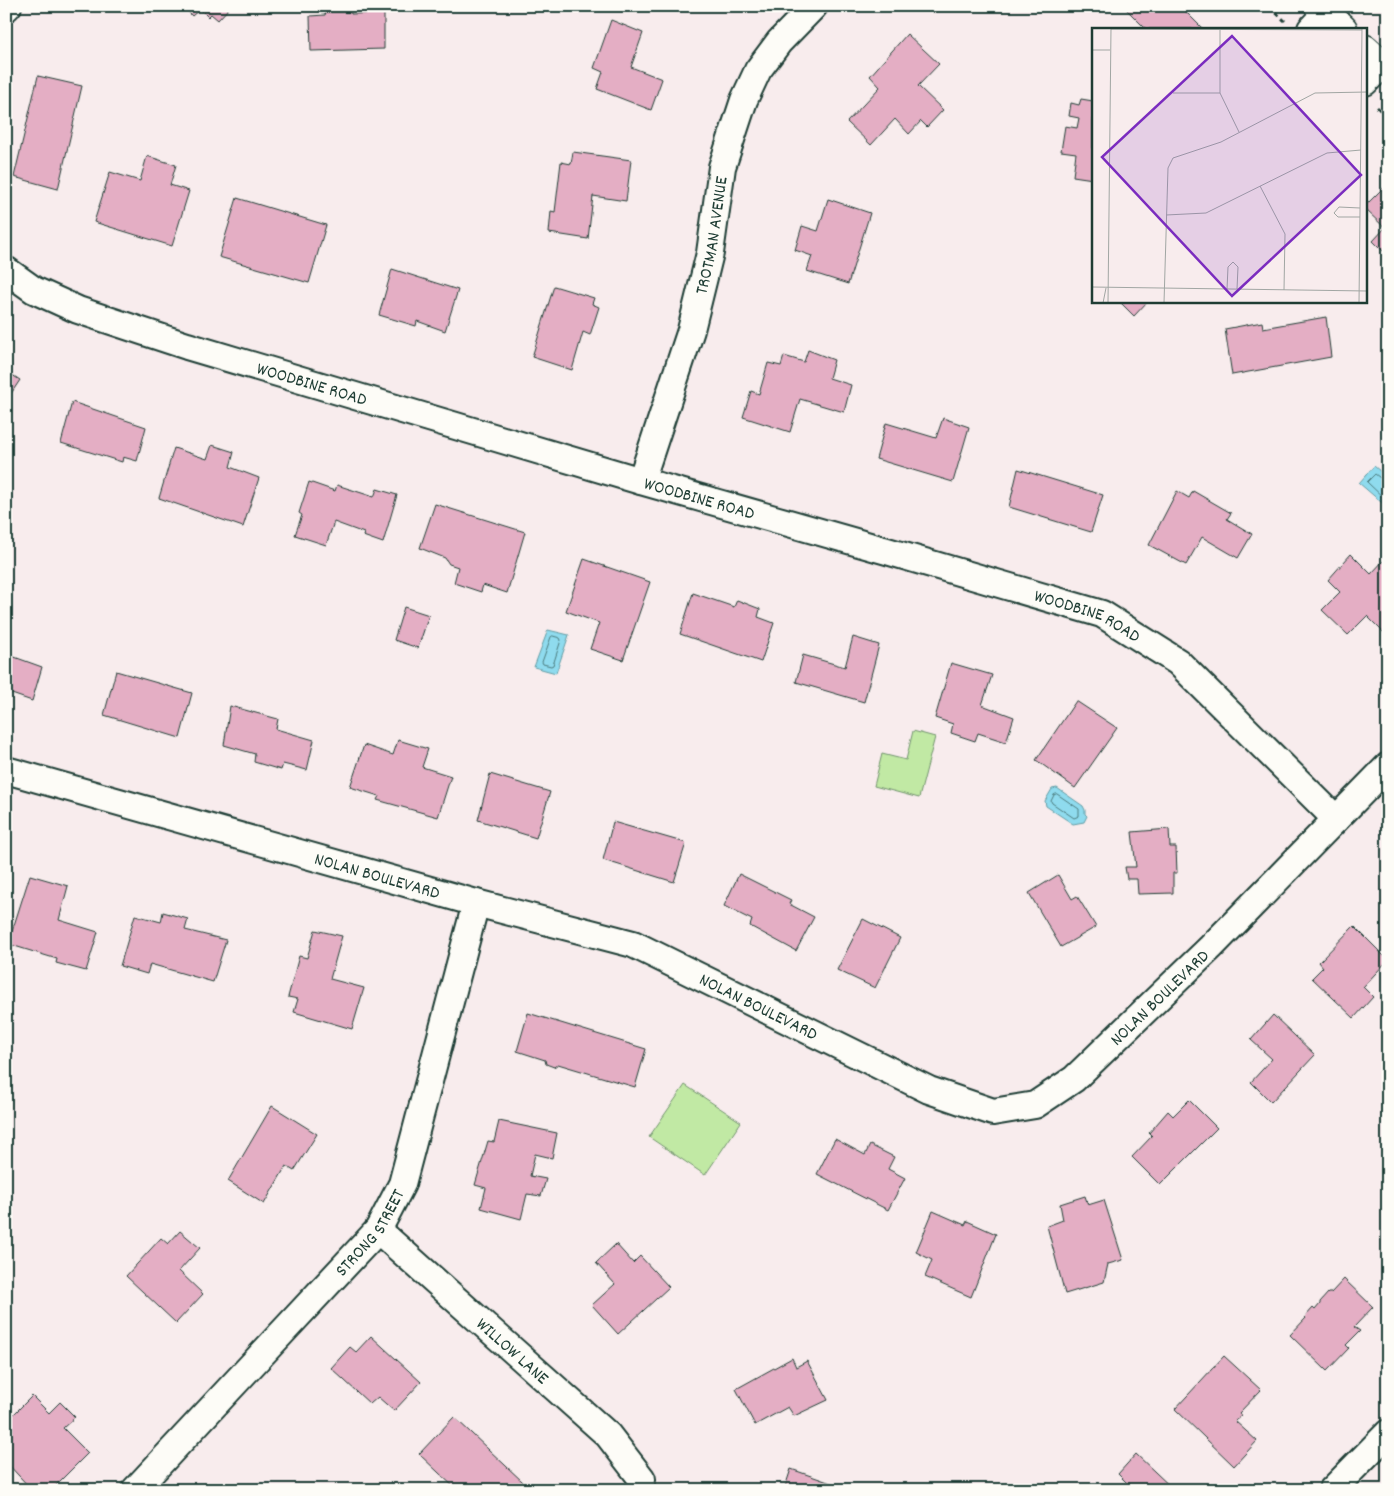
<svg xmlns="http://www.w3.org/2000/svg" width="1394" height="1496" font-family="Dekko,sans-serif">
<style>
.green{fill:#c1e9a4;stroke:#70936c}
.water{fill:#8fdbee;stroke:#629ca4}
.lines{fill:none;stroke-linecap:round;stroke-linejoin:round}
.shore{stroke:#4c7c7e;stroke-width:1}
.building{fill:#e4aec4;stroke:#1f3d34}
.minor-casing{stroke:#1f3d34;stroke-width:30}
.secondary-casing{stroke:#1f3d34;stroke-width:31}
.path{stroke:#1f3d34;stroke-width:3;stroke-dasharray:5 4;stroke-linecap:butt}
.minor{stroke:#fdfcf7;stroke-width:26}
.secondary{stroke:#fdfcf7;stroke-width:28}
.labels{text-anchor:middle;stroke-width:4.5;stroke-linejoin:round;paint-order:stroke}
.street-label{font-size:18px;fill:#1f3d34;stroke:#fdfcf7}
.inset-road{fill:none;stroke:#a1a6a3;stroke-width:1}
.view{fill:#7b2cbf;fill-opacity:0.15;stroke:#7b2cbf;stroke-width:2.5}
.inset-edge{fill:none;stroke:#1f3d34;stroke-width:2.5}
</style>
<rect width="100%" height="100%" fill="#f8eced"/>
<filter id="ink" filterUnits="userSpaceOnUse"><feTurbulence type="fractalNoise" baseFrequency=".02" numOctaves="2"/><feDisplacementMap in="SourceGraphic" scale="10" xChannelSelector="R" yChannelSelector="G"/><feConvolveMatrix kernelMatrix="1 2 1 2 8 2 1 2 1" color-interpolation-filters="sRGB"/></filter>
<g filter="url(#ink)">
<path class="green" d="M913,731L935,737L919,798L874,786L882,754L906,760Z
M685,1085L741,1122L705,1175L649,1137Z"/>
<path class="water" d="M1374,466L1388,478V508L1359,483Z
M548,630L569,635L556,673L534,667Z
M1057,788L1083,806L1085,810V814L1087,816L1084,822L1073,824L1046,806L1045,801L1052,789Z"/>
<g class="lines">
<path class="shore" d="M1388,481H1384L1375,474L1367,482L1388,502
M553,636L560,638L561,640L553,665L551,666L543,664L542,662L551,637Z
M1057,794L1079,809V816L1074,818L1052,803L1051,801L1054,795Z"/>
</g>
<path class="building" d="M183,6H231L218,20L211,14L208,17L200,9L192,16Z
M1123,6H1180L1203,29H1146Z
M326,12H351V14L384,13V49L311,51L310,16L325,15Z
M611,20L643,33L631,67L662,79L651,110L597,89L603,72L594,68Z
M907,34L939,64L918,86L943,110L927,127L921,121L909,134L895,119L871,145L847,122L880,87L870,76Z
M38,76L82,86L58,189L14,177Z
M1081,99L1093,101V179L1073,176L1076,153L1061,151L1065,126L1077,128L1079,118L1069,116L1071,103L1079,105Z
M573,152L631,160L626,201L593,196L588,239L549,233L551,211L555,212L561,162L571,164Z
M147,156L176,165L170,185L189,191L172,246L94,222L110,172L140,181Z
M1388,183V256L1373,241L1385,228L1365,209V206Z
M237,198L326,225L309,283L219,257Z
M828,199L870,213L848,284L807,271L812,256L795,250L802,226L818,231Z
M392,269L458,290L445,331L417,321L416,326L379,315Z
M554,286L594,298L592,304L599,307L590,335L583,332L572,370L532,357Z
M1119,301H1148L1134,316Z
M1326,317L1331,357L1232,375L1225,329L1262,322L1263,328Z
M808,350L834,360L829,378L851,385L844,412L800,399L790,432L743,417L751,391L759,394L768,363L781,366L784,356L804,362Z
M6,371L20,380L6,401Z
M72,402L146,427L137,461L123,457L122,462L61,443Z
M943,418L969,427L953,482L876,459L886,423L936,438Z
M212,445L234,452L230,467L259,478L243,527L159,498L174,448L207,459Z
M1018,469L1103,495L1091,532L1009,507Z
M309,482L335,491L337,485L374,497L377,489L397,495L383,543L363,536L364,533L334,522L326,545L295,535L302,515L299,513Z
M1177,491L1189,498L1193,491L1231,513L1227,519L1252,534L1238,558L1202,537L1186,565L1149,545Z
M435,504L525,532L507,593L483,585L481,592L454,583L458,567L449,564L445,558L420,548Z
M1351,554L1371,574L1385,559L1388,561V637L1367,616L1348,635L1322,610L1340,592L1328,580Z
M584,559L650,582L623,660L590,649L599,623L566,611Z
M693,593L734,607L737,600L760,609L758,617L774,623L761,662L680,634Z
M404,607L429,615L418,648L394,640Z
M853,637L879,645L864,702L796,682L803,655L845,667Z
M6,654L42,667L32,701L6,692Z
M951,663L992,675L982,705L1014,717L1006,742L978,733L975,741L951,733L953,724L935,718Z
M116,671L192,693L180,738L104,715Z
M1076,701L1117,728L1075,788L1036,760Z
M230,706L278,719L276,729L314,740L307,770L283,764L281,770L254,762L255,754L224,745Z
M398,740L428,749L422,767L451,776L438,817L377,800L379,796L350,787L364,745L393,755Z
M490,774L550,792L536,838L478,820Z
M613,822L686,843L674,882L603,860Z
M1169,829L1170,847H1176L1177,873H1173V893L1138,894L1137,879H1127L1125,867H1136L1132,832Z
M739,874L791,900L789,904L814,917L796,951L750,926L752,920L724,906Z
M30,875L68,886L59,920L98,932L86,971L56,963L57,959L8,944Z
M1058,875L1072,899L1077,896L1096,927L1061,947L1029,893Z
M163,912L188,919L185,930L226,940L213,982L150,964L147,974L120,966L135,915L161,922Z
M863,919L900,938L875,988L837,970Z
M1354,926L1388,960L1363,987L1373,997L1354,1018L1312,978L1323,967L1319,962Z
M315,930L342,936L330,979L364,988L352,1029L294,1012L298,999L288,997L299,956L307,958Z
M528,1013L646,1049L635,1087L558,1064L554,1067L546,1064L545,1060L517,1051Z
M1273,1015L1315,1055L1271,1102L1251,1082L1272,1059L1251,1040Z
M1189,1100L1217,1128L1160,1185L1132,1157L1152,1136L1149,1133L1168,1111L1173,1116Z
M272,1106L317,1134L294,1171L286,1166L264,1204L228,1181Z
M499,1121L557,1133L552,1158L535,1154L530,1176L546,1179L541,1196L527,1194L521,1219L481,1208L486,1188L475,1185L488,1141L494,1142Z
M835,1139L865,1155L870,1145L894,1157L888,1169L905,1178L888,1210L817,1174Z
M1085,1196L1088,1205L1104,1200L1123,1260L1108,1264L1104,1282L1065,1294L1047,1226L1063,1220L1060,1204Z
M933,1211L965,1225L967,1221L996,1234L971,1297L925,1277L932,1260L916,1252Z
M180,1231L200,1248L179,1271L203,1294L176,1323L126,1276L161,1238L168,1244Z
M616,1244L633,1263L640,1256L669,1287L618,1334L592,1305L615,1284L596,1263Z
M1344,1279L1373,1307L1354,1327L1360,1331L1346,1345L1349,1348L1327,1371L1290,1335L1306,1318L1305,1317L1313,1308L1315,1310L1320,1304V1302L1328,1293H1331Z
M371,1336L421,1382L394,1411L378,1397L370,1404L331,1368L350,1347L356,1352Z
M1224,1356L1261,1390L1239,1413L1242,1415L1235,1421L1257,1441L1234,1466L1175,1409Z
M792,1358L796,1367L807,1361L828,1400L794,1416L788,1407L755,1425L736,1389Z
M32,1396L49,1413L60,1402L75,1417L63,1428L88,1453L51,1490H32L6,1462L8,1455L6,1454V1422Z
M454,1417L523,1482L516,1490H457L419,1454Z
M1136,1454L1174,1490H1125L1129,1485L1118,1474Z
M791,1469L851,1490H784Z"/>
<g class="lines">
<defs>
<g id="minor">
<path d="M6,8L8,6"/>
<path d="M1311,29L1326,13"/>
<path d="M1365,82L1382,65"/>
<path id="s1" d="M6,270L34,290L78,310L187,346L641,481L887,551L1102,614L1178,662L1336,819"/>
<path id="s2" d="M641,481L691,330L710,253L722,167L744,100L758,70L779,42L814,6"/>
<path id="s3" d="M6,770L476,903L633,944L929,1090L993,1112L1035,1105L1074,1079L1211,947L1388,766"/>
<path id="s4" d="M378,1230L608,1435L642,1479"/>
<path id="s5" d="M135,1490L378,1230L402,1184L476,903"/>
<path d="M1332,1490L1388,1433"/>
</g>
<path id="secondary" d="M1319,6L1343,29
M1365,49L1388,70"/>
</defs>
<use href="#minor" class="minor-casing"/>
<use href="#secondary" class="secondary-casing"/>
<path class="path" d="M1269,6L1285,21
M1377,107L1388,118"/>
<use href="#minor" class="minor"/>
<use href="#secondary" class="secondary"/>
</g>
</g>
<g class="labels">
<g class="street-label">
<text dy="6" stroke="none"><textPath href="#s2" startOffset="256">TROTMAN AVENUE</textPath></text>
<text dy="6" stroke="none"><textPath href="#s1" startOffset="328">WOODBINE ROAD</textPath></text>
<text dy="6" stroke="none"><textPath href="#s1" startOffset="732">WOODBINE ROAD</textPath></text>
<text dy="6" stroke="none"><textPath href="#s1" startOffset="1138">WOODBINE ROAD</textPath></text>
<text dy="6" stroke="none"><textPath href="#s3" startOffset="386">NOLAN BOULEVARD</textPath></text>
<text dy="6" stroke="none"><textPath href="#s3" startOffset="1256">NOLAN BOULEVARD</textPath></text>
<text dy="6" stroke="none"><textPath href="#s3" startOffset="791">NOLAN BOULEVARD</textPath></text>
<text dy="6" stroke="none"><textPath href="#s5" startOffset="349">STRONG STREET</textPath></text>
<text dy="6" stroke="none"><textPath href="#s4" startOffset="181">WILLOW LANE</textPath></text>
</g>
</g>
<g transform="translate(1092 28)">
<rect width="275" height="275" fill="#f8eced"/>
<path class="inset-road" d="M19,1L270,2M128,2V65L147,104M0,22H18M81,65H128M168,158L193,206L192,262M268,180L247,179L242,185L246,189H268M74,187L114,185L235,125L269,122M0,259L275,263M135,261L136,239L141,234L146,239L145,261M11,275L14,260M16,275L19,0M72,275L76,140L81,130L129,114L223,65L275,64M267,275L270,0"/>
<path class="view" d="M140,8L269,147L140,268L10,129Z"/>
<rect width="275" height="275" class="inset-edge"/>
</g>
<rect width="1394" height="1496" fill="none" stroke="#fdfcf7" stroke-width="25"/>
<rect x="12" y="12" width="1369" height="1471" fill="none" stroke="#1f3d34" stroke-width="2" filter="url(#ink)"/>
</svg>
